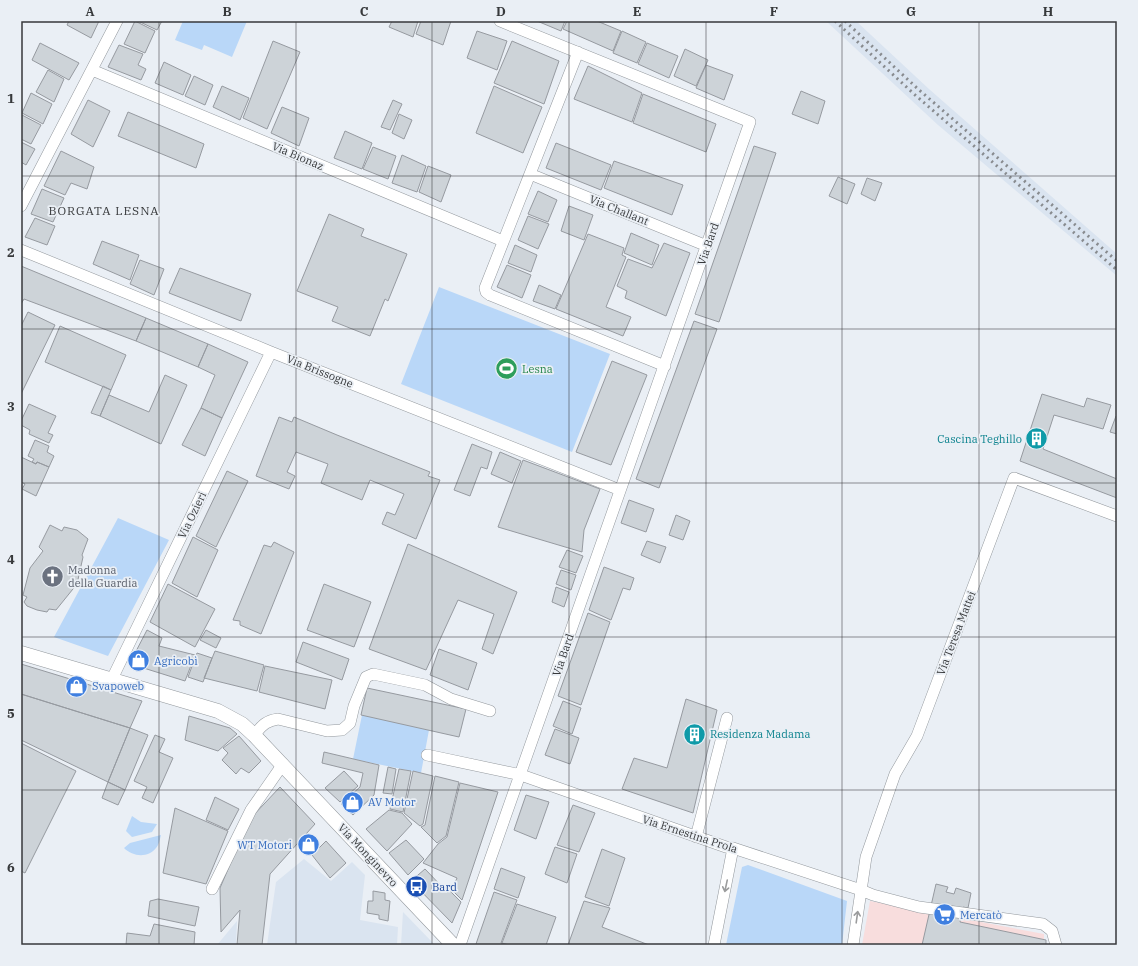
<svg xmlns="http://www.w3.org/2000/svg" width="1138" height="966" font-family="'IBM Plex Serif',serif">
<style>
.commercial{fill:#f8dddd}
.built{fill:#dae4f0}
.green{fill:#b9d7f8}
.building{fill:#cdd3d8;stroke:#969aa0}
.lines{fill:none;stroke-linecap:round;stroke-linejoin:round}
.minor-casing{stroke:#94999e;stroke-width:12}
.tertiary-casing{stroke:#94999e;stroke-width:15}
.minor{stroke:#fff;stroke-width:11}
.tertiary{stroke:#fff;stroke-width:14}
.rail{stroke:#888b8f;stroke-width:3;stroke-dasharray:2 4;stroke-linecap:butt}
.oneway{stroke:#9b9c9d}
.grid{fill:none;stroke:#37393b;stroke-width:1;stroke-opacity:0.55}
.labels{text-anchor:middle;stroke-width:3.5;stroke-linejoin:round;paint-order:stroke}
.street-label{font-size:11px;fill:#37393b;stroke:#eaeff5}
.leisure-label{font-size:11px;fill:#27864d;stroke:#eaeff5;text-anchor:start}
.culture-label{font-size:11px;fill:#0d838f;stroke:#eaeff5;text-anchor:end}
.worship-label{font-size:11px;fill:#5b616d;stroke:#eaeff5;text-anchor:start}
.shop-label{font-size:11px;fill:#366cbe;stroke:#eaeff5;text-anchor:start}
.transit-label{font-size:11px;fill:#164399;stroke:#eaeff5;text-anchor:start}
.neighbourhood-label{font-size:12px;letter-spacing:1px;fill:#37393b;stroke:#eaeff5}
.neatline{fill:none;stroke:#37393b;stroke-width:1.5}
.grid-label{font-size:13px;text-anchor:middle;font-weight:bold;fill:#37393b}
</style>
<rect width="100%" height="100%" fill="#eaeff5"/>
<path class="commercial" d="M870,901L1044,934V945H862Z"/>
<path class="built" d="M826,21H856L929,89L1117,254V276L938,125Z
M304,859L331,881L352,862L365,875L360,920L398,927L397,945H267L276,882Z
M403,912L435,945H401Z
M237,921L236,945H217Z"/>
<path class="green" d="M183,21H247L232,57L204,45L202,50L175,40Z
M439,287L610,354L572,452L401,384Z
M118,518L169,540L108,656L54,637Z
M362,715L429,730L421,773L353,759Z
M132,816L141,822L157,824L152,832L132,837L126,831Z
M161,835C160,839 159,845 156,848C148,858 133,857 124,848L130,843Z
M748,865L847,901L842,945H726L742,867Z"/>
<path class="building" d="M69,21H99L91,38L67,25Z
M135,21L155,31L145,53L124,44Z
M138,21H162L157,30Z
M392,21H418L413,37L389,27Z
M421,21H451L443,45L416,34Z
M537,21H565L561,31Z
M567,21H597L621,31L613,51L563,29Z
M477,31L507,41L497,70L467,58Z
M622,31L646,42L637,63L613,53Z
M273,41L300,52L267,129L243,118Z
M512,41L559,61L544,104L494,83Z
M40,43L79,63L69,80L32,60Z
M647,43L678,56L669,78L638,64Z
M119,45L143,54L138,65L146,69L141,80L108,67Z
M685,49L708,60L696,86L674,76Z
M164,62L191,75L183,95L155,83Z
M706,65L733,75L724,100L696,88Z
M588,66L642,93L632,122L574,99Z
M48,70L64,79L54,102L36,92Z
M194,76L213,85L205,105L185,96Z
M222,86L249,98L240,120L213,107Z
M494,86L542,107L523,153L476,133Z
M801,91L825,101L818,124L792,114Z
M31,93L52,104L43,124L22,113Z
M643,94L716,124L706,152L633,123Z
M88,100L110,111L93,147L71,134Z
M393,100L402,104L390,130L381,127Z
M282,107L309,118L299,146L271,133Z
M128,112L204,144L196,168L118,136Z
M399,114L412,120L404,139L392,133Z
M22,115L41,125L31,144L21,139Z
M345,131L372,143L362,169L334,158Z
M21,142L35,149L26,165L21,162Z
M556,143L611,165L601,190L546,168Z
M754,146L776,153L719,322L695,314Z
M373,147L396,156L388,179L363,169Z
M61,151L94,167L87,189L71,183L65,195L44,186Z
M402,155L426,166L417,192L392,183Z
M614,161L683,185L672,215L604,188Z
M428,166L451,175L441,202L419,192Z
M838,177L855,184L847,204L829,196Z
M867,178L882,183L875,201L861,194Z
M42,189L64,198L53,222L31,214Z
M538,191L557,200L548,222L528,214Z
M569,206L593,215L584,240L561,231Z
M329,214L364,229L361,236L407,254L388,301L385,299L370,336L332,321L338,307L297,291Z
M528,216L549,224L538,249L518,240Z
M35,218L55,226L47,245L25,237Z
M631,233L659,245L652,265L624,253Z
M588,234L624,248L622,255L626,257L606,307L631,317L623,336L556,309Z
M102,241L139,255L130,280L93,264Z
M664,243L690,253L666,316L625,298L627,291L617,286L628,259L652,268Z
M515,245L537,255L531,272L508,263Z
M140,260L164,269L154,295L130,284Z
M507,265L531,275L522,298L497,287Z
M21,266L146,318L136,341L24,299L21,304Z
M180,268L251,294L241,321L169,293Z
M539,285L561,295L555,309L533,301Z
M28,312L55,325L21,394V326Z
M146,318L208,344L198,367L136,341Z
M694,321L717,329L659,488L636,479Z
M60,326L126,355L111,390L45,362Z
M208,344L248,362L222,418L201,408L215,375L198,367Z
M612,361L647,375L611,465L576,452Z
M165,375L187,385L161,444L100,416L109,395L149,412Z
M103,386L111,390L100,416L91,413Z
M1042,394L1084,407L1087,398L1111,405L1103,429L1054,415L1043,449L1117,479V498L1020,461Z
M29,404L56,416L48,433L53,435L49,443L29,434L30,430L21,425V421Z
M201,408L222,418L205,456L182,445Z
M1116,416H1117V434L1110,432Z
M279,417L292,422L294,417L337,435L430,472L428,476L440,480L416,539L382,524L387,512L395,515L404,494L370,480L362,500L321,483L328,464L296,452L287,472L295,476L289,489L256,476Z
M35,440L49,446L47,452L54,456L49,467L37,462L36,464L32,462L34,459L28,456Z
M472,444L492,452L487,469L481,467L470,496L454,490Z
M500,452L521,461L512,483L491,474Z
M21,457L36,464L37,462L49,467L36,496L22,489L25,484L21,482Z
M523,460L600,489L584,530L582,552L498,527Z
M227,471L248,481L216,547L196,536Z
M629,500L654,509L646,532L621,523Z
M676,515L690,521L683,540L669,535Z
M50,525L62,531L64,527L77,530L88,539L82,555L83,557L77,584L56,610L49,609L47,612L37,610L27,606L24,602L27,597L23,595L30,568L43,551L39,547Z
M193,537L218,550L197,597L172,583Z
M647,541L666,547L660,563L641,555Z
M274,542L294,552L261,634L240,625V621L233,620L264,545L271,547Z
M408,544L517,592L493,654L482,649L494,614L458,600L426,670L369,649Z
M567,550L583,556L576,573L559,567Z
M604,567L634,578L630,590L623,588L611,620L589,610Z
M561,570L576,575L571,590L556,584Z
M168,584L215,609L195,647L150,622Z
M324,584L371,602L354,647L307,630Z
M556,587L569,592L564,607L552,602Z
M588,613L610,622L581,705L558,696Z
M147,630L162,638L159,646L195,655L185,681L134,665L132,659Z
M206,630L221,638L216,648L200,640Z
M303,642L349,659L342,680L296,662Z
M439,649L477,663L468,690L430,675Z
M215,651L264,665L257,691L204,678Z
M197,653L212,658L203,682L188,677Z
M21,664L142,701L130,728L21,694Z
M265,666L332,680L325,709L259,692Z
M367,688L466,709L459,737L361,715Z
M21,694L130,728L108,782L21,740Z
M686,699L717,710L693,813L622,789L634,758L667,768Z
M563,701L581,708L572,734L553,726Z
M189,716L230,728L237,734L218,751L185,740Z
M130,728L148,735L125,790L108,782Z
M555,729L579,738L570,764L545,755Z
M155,735L165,739L159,752L173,758L153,803L142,798L147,787L134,781Z
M239,736L261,761L249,773L241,768L236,774L222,760L228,753L223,748Z
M21,743L76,771L25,873L21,871Z
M324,752L379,765L374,795L353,815L341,804L360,787L363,773L322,763Z
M388,767L396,769L392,794L383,793Z
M399,769L411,771L403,812L390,809Z
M344,771L358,786L340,802L325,788Z
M413,771L433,776L423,824L420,826L404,813Z
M435,776L459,782L446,836L437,843L421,827L425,825Z
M108,782L125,790L118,805L102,798Z
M460,783L498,792L462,900L452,890L457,878L423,863L438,844L447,837Z
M280,787L315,824L270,874L262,945H237L240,910L221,932L220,888L249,820Z
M526,795L549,802L536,839L514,830Z
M215,797L239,809L228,830L206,820Z
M573,805L595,813L579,852L557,845Z
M175,808L228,831L206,884L163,873Z
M389,810L402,813L412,824L387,851L366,829Z
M406,840L424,859L408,875L389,853Z
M326,841L346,863L330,878L312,855Z
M555,847L577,854L567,883L545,874Z
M602,849L625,858L609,906L585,897Z
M501,868L525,877L518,898L494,889Z
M425,869L448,893L449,890L461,902L452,923L411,881Z
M936,884L948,887L946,892L954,894L956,888L971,893L968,908L963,907L960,922L1046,940V945H922Z
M373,891L385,893V900L390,901L388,921L379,919V915L367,913L368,901H373Z
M494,892L517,900L501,943L505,945H477L476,944Z
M158,899L199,907L195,926L148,916L150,901Z
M584,901L610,908L602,927L649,945H568Z
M517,904L556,917L546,945H509L502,943Z
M154,924L195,932L194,945H126L127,933L150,936Z"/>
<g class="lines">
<defs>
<path id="minor" d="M578,52L485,288L486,292L490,295L665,366
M92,70L503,241
M530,174L707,246
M21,206L117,21
M21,250L271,352L620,490
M112,679L271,352
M254,735C262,726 265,721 278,719L327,731L342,730L350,723L354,706L366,677L373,674L425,685L451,699L490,711
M427,755L521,775L726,847L733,848L861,890L873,895L919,907L1043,924L1052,931L1056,945
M696,837L727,718
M212,889L251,810L283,764
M460,945L750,122L500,21
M714,945L733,848
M853,945L866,857L895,774L917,736L1014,478L1117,516"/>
<path id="tertiary" d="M21,653L218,711L242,724L254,735L453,945"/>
</defs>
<use href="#minor" class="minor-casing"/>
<use href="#tertiary" class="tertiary-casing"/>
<use href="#minor" class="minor"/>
<use href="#tertiary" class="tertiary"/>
<path class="rail" d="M835,21L914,94L1117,270
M845,21L918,89L1117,261"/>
</g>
<defs><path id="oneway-shaft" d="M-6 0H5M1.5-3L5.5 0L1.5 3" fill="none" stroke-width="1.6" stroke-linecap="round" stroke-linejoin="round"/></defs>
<g class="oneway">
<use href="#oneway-shaft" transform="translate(726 886) rotate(102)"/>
<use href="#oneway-shaft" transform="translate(857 917) rotate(-82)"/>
</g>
<path class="grid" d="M159,21V945M296,21V945M432,21V945M569,21V945M706,21V945M842,21V945M979,21V945M21,176H1117M21,329H1117M21,483H1117M21,637H1117M21,790H1117"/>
<defs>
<symbol id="stadium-disc" viewBox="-11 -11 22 22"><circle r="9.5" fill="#2e9e5b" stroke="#eaeff5"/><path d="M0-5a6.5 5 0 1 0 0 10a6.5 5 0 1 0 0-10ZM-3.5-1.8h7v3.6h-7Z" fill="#fff"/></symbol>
<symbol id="building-disc" viewBox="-11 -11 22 22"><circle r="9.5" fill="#0f9aa8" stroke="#eaeff5"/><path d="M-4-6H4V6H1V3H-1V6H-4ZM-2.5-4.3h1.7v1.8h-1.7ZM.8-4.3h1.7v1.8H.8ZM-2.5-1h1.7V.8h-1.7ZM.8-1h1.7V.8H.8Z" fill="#fff"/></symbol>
<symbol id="church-disc" viewBox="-11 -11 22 22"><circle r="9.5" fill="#6b7280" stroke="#eaeff5"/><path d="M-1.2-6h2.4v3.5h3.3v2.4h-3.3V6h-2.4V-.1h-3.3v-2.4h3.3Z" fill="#fff"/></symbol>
<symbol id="shop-disc" viewBox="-11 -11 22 22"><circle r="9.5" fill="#3f7fe0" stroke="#eaeff5"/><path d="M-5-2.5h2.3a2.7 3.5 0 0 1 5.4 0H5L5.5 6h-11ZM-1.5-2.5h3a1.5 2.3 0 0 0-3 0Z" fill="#fff"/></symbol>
<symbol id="bus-disc" viewBox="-11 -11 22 22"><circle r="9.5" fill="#1a4fb4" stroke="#eaeff5"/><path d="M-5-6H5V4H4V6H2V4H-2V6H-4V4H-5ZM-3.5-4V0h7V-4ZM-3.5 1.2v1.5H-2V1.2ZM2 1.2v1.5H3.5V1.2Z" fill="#fff"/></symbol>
<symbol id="supermarket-disc" viewBox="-11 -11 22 22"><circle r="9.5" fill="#3f7fe0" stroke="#eaeff5"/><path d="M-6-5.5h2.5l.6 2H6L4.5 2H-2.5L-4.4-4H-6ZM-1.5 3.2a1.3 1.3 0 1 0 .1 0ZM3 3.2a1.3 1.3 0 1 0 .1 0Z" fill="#fff"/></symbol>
</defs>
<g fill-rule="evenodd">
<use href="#stadium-disc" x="494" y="356" width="25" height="25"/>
<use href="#building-disc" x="1024" y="426" width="25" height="25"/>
<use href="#church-disc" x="40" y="564" width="25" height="25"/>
<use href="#shop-disc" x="126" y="648" width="25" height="25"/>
<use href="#shop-disc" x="64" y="674" width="25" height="25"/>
<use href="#building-disc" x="682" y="722" width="25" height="25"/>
<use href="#shop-disc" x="340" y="790" width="25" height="25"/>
<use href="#shop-disc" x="296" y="832" width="25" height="25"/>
<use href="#bus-disc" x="404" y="874" width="25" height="25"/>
<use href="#supermarket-disc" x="932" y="902" width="25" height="25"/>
</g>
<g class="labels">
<g class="street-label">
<text transform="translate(298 156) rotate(23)" y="4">Via Bionaz</text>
<text transform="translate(619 210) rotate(22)" y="4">Via Challant</text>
<text transform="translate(708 244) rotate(-71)" y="4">Via Bard</text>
<text transform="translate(320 371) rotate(22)" y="4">Via Brissogne</text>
<text transform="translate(192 515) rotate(-64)" y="4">Via Ozieri</text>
<text transform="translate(956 633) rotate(-69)" y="4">Via Teresa Mattei</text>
<text transform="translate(563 655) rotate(-71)" y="4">Via Bard</text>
<text transform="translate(690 834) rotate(18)" y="4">Via Ernestina Prola</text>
<text transform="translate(368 855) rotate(47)" y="4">Via Monginevro</text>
</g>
<g class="leisure-label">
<text x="522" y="373">Lesna</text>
</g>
<g class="culture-label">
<text x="1022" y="443">Cascina Teghillo</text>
<text x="710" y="738" text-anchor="start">Residenza Madama</text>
</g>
<g class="worship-label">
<text x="68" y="574">Madonna<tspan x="68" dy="13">della Guardia</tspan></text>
</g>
<g class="shop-label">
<text x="154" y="665">Agricobì</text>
<text x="92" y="690">Svapoweb</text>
<text x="368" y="806">AV Motor</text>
<text x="292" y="849" text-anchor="end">WT Motori</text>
<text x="960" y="919">Mercatò</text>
</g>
<g class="transit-label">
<text x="432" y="891">Bard</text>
</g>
<g class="neighbourhood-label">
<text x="104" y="215">BORGATA LESNA</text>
</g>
</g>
<rect width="1138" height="966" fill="none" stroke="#eaeff5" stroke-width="44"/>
<rect x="22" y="22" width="1094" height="922" class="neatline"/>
<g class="grid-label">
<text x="90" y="16">A</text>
<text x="227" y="16">B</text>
<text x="364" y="16">C</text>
<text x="501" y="16">D</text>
<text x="637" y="16">E</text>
<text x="774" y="16">F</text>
<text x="911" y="16">G</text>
<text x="1048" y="16">H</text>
<text x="11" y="103">1</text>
<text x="11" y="257">2</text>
<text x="11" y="411">3</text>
<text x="11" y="564">4</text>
<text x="11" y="718">5</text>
<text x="11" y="872">6</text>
</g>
</svg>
